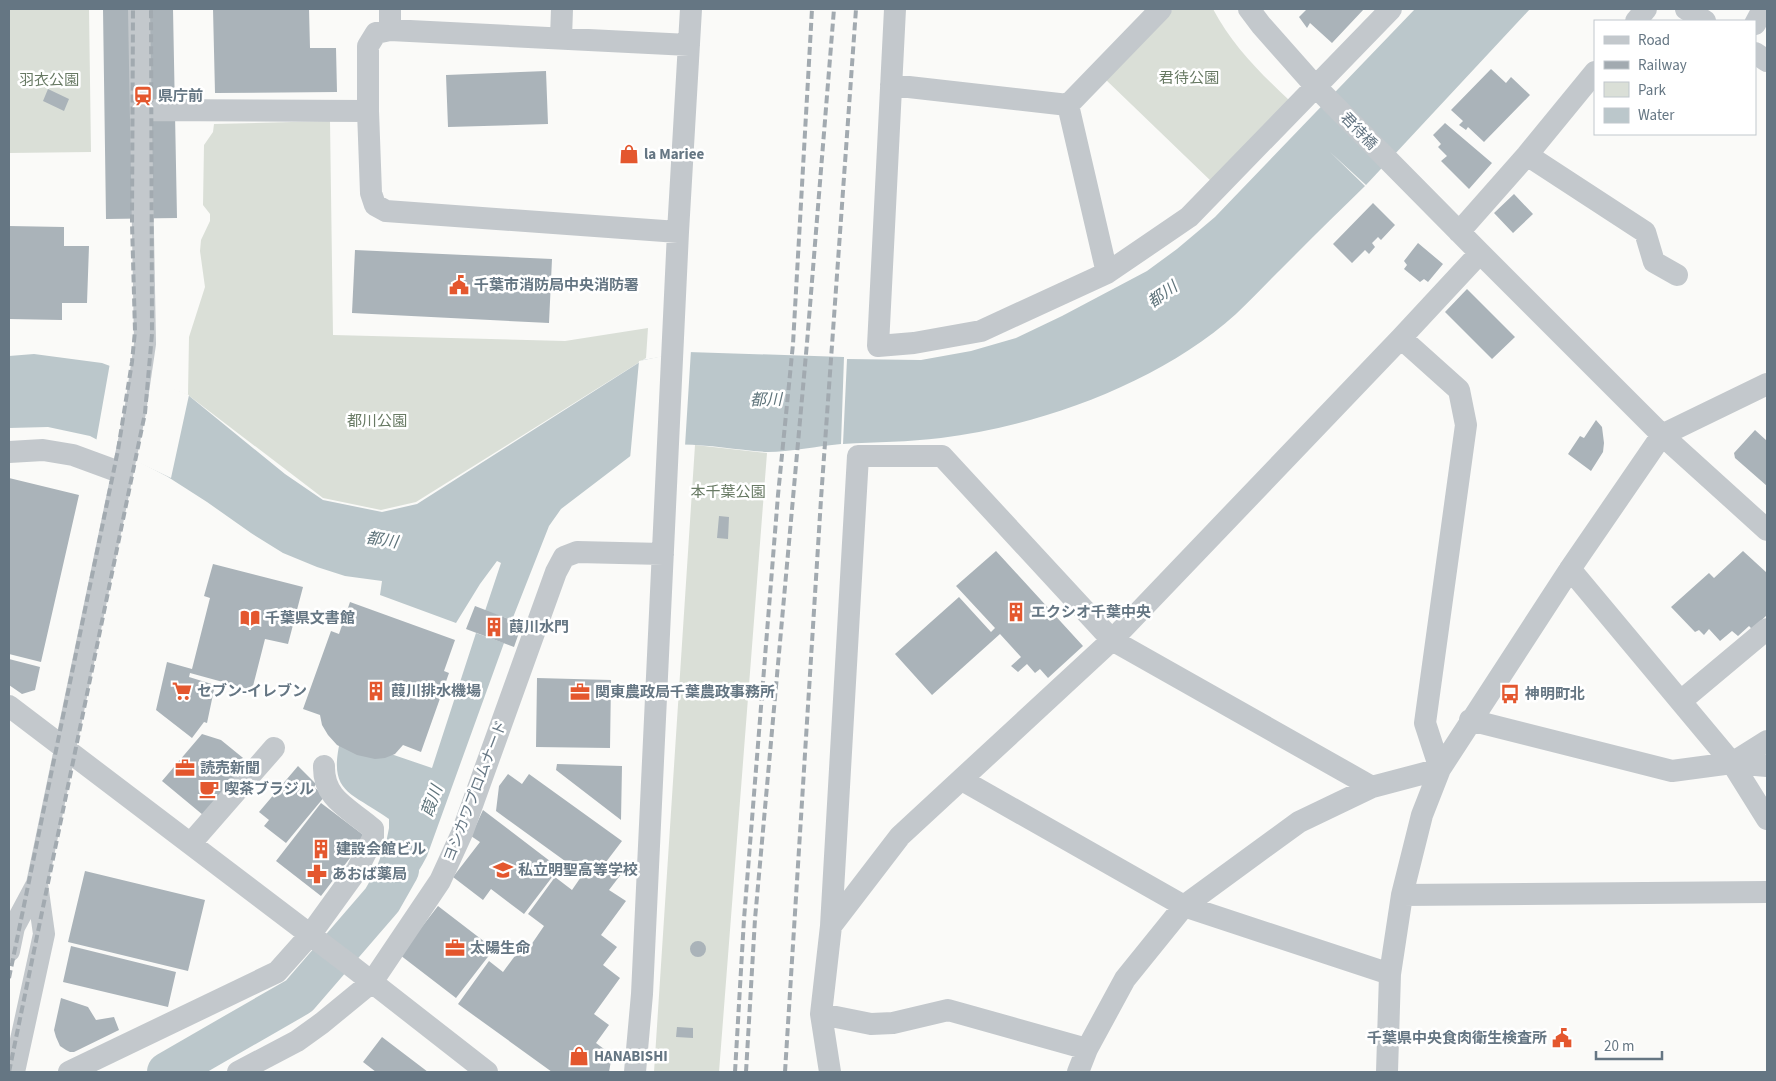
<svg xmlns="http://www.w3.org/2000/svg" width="1776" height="1081" font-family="'Source Sans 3','Noto Sans JP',sans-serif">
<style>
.green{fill:#dadfd7}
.water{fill:#bbc7cb}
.pier{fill:#fafaf8}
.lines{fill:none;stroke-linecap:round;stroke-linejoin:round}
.river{stroke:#bbc7cb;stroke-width:40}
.building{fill:#aab3b9}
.minor{stroke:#c3c8cc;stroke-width:22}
.rail{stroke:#a2aab0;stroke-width:4;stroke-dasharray:8 4;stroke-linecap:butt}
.labels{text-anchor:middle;stroke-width:5;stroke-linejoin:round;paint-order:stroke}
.park-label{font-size:15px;fill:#687a64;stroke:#fff}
.poi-label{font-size:15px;font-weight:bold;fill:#657683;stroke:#fff;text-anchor:start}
.street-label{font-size:15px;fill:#657683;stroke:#fff}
.water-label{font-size:16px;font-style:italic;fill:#60757c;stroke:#fff}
</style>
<rect width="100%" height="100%" fill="#fafaf8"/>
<path class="green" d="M9,9H89L91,152L9,153Z
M1173,9H1213C1232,45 1260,73 1289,100L1213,183L1104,78Z
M330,121L333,335L565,341L648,328L646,358L416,502L381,510L323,498L188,395L189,337L205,287L200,251L201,240L210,221V214L203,205L204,145L213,132L214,124Z
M695,445L767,453L719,1072H654Z"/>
<path class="water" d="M1415,9H1530L1366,185L1330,152L1365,186C1335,215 1306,244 1276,274C1263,287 1250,301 1236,314C1161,382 1041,426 941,438C909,442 876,442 843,444L847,359L921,360L971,351L1016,338L1062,316L1147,271L1177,249L1215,217Z
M688,352L844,357L841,444C818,446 789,452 768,452C724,450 681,437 637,451L561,509L549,526L512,620L485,611L501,563L497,561L480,584L456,623L380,595L382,581L345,576L317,567L283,553L251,533L207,502L168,477L90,436L48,427L9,428V356L34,354L102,363L188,395L285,474L323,500L382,512L417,504L643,360Z
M476,633L504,643L427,856C414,881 398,901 380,922L359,906L370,890L374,874L386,843L389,828V819C350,791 327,794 341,737L432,768Z"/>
<path class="pier" d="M691,350L685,446L652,449L639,453L630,459L639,361Z
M110,363L189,395L171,478L96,442Z"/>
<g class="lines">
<path class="river" d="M167,1072L299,996L382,900L399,870"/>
</g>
<path class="building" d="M103,9H173L177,218L106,219Z
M213,9H309L310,48H336L337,92L215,93Z
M1307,9H1364L1332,43L1310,23L1307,28L1299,17Z
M1491,69L1506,83L1511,77L1530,95L1484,142L1468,127L1466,130L1459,125L1463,121L1451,110Z
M546,71L548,124L448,127L446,75Z
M48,89L69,99L64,111L43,101Z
M1445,123L1492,163L1469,189L1441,161L1447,156L1438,147L1441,144L1433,135Z
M1514,194L1533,214L1513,233L1494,213Z
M1373,203L1395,225L1381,240L1378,237L1372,243L1375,247L1369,254L1365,250L1352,263L1333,244Z
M9,226L64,227V246H89L87,303H62V320L9,319Z
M1418,243L1443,264L1428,282L1424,279L1420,282L1404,269L1407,265L1404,261Z
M355,250L552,259L549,323L352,313Z
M1467,289L1515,337L1492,359L1445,312Z
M1596,420L1602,427L1604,443L1603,452L1591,471L1568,454L1580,436L1584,438Z
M1755,430L1767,441V486L1735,458L1734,453Z
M9,478L79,495L41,662L9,654Z
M719,516L729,517L728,539L717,538Z
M996,551L1083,646L1048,678L1040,669L1035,673L1027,664L1018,672L1011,666L1021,657L1000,634L932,695L895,654L959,597L991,632L995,628L956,586Z
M1743,551L1767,573V615L1752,629L1749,626L1738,636L1732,631L1720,641L1709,629L1704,635L1699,630L1695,632L1671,607L1709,573L1714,578Z
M213,564L303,587L288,644L265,639L252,690L190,673L189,677L215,685L207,723L204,722L192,738L156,710L167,662L192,669L210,598L204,596Z
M350,602L455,640L444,671L449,673L421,752L403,745L395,754L385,758L375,759L357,755L337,745L328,735L322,725L320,715L303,709L331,631L339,634Z
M475,606L522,624L514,647L466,629Z
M9,659L40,667L35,690L22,694L9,685Z
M537,678L611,680L610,748L536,747Z
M202,734L221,740L248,762L203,815L162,781Z
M557,764L622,766L621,820L556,770Z
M298,766L316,784L314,787L325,796L286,843L264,826L269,820L259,812Z
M508,774L522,784L529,774L622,841L606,862L622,873L609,890L626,901L601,935L617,947L603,965L620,978L594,1014L609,1025L596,1043L612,1055L609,1072H552L458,1004L489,961L503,972L526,941L531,945L544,926L528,914L555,877L572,890L583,874L496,811L499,786Z
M321,803L366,837L321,896L276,861Z
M483,810L559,868L524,914L491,889L483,900L453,877L480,842L471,836Z
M85,871L205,900L188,971L68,942Z
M438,906L494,949L456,998L400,955Z
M690 949a8 8 0 1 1 16 0a8 8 0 1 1-16 0Z
M71,946L176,972L168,1007L63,982Z
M61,998L88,1007L96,1020L114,1017L119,1030L74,1052H70L66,1050L60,1046L56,1037L54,1030Z
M677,1027L693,1028V1038L676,1037Z
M382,1037L428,1072H376L363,1062Z"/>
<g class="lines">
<path class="minor" d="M895,9L878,346L914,343L981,331L1107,273L1189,217L1391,9
M1249,9L1261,25L1316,87L1480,253L1662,435L1767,530
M1686,9L1705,21
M1636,21L1646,9
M1755,24L1763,9
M390,30V9
M561,38L562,9
M1755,53L1767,61
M891,85L1068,105L1161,9
M1068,105L1107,273
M141,110L368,111
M1527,155L1645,232L1654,262L1677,275
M678,232L386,211L375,205L371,193L368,111V46L376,33L390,30L689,45
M1459,232L1527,155L1595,72
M9,452L43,450L73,455L122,473
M1570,569L1732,763L1767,819
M1681,701L1767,629
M9,706L350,965L487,1072
M1470,720L1672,771L1732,763L1767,766
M1732,763L1767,741
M962,780L1184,906L1390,974
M191,843L274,748
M1402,895L1767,892
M831,926L900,836L1112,640L1401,338L1480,253
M9,951L14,927L37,884L135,412L145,344L139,9
M821,1014L871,1024L893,1023L948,1010L1087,1049
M14,1072L44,934L37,884
M69,1072L277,972L310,935L357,870L373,838V829C351,809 323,800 324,766
M238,1072L297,1041L322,1023L372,982L440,881L462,833L556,572L564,557L577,552L663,554
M635,1072L642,994L678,232L691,9
M830,1072L821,1014L831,926L858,456H942L1112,640L1372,787
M1078,1072L1087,1049L1125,979L1184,906L1299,822L1372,787L1440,769L1425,723L1466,425L1459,390L1401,338
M1387,1072L1390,974L1402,895L1422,815L1440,769L1570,569L1662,435L1767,384"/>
<path class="rail" d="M9,978L118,450L132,362L135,331L132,223L133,9
M9,1072L145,413L152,334L151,9
M735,1072L744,919L778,495L793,344L812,9
M746,1072L755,919L807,343L834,9
M785,1072L821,499L856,9"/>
</g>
<defs>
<symbol id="station-bare" viewBox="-9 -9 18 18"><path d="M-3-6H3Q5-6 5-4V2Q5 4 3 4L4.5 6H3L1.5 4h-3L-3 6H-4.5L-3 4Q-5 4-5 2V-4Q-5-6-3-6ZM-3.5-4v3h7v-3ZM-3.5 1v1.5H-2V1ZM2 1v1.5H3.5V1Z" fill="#e4572e" stroke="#fff" stroke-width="2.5" paint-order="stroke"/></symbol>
<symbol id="shop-bare" viewBox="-9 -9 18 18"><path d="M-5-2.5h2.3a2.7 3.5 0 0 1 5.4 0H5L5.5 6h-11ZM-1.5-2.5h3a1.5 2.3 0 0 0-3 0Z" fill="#e4572e" stroke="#fff" stroke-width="2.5" paint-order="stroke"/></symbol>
<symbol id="civic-bare" viewBox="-9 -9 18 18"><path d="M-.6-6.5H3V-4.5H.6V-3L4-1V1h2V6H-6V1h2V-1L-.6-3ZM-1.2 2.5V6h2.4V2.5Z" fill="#e4572e" stroke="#fff" stroke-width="2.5" paint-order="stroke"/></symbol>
<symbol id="building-bare" viewBox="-9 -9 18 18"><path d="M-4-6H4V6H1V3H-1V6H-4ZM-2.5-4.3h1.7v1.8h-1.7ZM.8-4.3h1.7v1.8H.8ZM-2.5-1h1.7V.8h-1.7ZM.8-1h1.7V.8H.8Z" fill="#e4572e" stroke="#fff" stroke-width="2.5" paint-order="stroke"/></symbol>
<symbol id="library-bare" viewBox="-9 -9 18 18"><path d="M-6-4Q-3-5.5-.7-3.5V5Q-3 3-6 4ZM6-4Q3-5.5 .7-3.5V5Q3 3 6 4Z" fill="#e4572e" stroke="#fff" stroke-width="2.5" paint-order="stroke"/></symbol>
<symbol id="supermarket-bare" viewBox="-9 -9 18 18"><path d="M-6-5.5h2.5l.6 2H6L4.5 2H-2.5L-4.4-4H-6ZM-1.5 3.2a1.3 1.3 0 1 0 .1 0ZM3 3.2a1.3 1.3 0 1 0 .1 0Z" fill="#e4572e" stroke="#fff" stroke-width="2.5" paint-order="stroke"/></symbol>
<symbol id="office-bare" viewBox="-9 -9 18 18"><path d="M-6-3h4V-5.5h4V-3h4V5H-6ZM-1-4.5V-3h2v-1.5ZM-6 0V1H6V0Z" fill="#e4572e" stroke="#fff" stroke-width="2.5" paint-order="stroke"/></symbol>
<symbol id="bus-bare" viewBox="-9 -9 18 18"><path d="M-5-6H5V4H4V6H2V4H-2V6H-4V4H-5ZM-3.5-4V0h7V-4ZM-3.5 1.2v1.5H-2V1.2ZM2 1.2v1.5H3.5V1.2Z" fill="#e4572e" stroke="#fff" stroke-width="2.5" paint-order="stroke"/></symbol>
<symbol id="cafe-bare" viewBox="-9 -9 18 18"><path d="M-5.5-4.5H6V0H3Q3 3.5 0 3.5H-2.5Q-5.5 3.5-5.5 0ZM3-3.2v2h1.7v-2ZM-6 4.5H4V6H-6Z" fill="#e4572e" stroke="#fff" stroke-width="2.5" paint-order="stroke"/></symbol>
<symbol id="school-bare" viewBox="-9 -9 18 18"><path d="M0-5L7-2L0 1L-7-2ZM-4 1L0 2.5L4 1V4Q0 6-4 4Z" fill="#e4572e" stroke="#fff" stroke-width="2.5" paint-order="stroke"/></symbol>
<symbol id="pharmacy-bare" viewBox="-9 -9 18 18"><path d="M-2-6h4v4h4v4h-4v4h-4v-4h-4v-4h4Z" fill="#e4572e" stroke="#fff" stroke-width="2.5" paint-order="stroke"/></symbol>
</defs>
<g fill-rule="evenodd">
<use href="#station-bare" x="129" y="82" width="28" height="28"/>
<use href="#shop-bare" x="615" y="140" width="28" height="28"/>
<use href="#civic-bare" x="445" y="271" width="28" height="28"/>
<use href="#building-bare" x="1002" y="598" width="28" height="28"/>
<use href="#library-bare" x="236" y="604" width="28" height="28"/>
<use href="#building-bare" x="480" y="613" width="28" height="28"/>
<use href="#supermarket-bare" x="168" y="677" width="28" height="28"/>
<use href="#building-bare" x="362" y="677" width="28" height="28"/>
<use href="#office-bare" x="566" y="678" width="28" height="28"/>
<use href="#bus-bare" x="1496" y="680" width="28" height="28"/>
<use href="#office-bare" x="171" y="754" width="28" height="28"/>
<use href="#cafe-bare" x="195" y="775" width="28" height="28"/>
<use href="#building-bare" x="307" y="835" width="28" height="28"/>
<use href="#school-bare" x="489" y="856" width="28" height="28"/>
<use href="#pharmacy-bare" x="303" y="860" width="28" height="28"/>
<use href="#office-bare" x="441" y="934" width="28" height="28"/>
<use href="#civic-bare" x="1548" y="1024" width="28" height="28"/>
<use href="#shop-bare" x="565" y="1042" width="28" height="28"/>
</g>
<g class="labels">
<g class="park-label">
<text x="1189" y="83">君待公園</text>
<text x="49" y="85">羽衣公園</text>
<text x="377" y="426">都川公園</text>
<text x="728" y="497">本千葉公園</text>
</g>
<g class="poi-label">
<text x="158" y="101">県庁前</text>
<text x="644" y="159">la Mariee</text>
<text x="474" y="290">千葉市消防局中央消防署</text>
<text x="1031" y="617">エクシオ千葉中央</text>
<text x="265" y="623">千葉県文書館</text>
<text x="509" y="632">葭川水門</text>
<text x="197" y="696">セブン-イレブン</text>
<text x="391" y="696">葭川排水機場</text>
<text x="595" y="697">関東農政局千葉農政事務所</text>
<text x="1525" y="699">神明町北</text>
<text x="200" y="773">読売新聞</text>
<text x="224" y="794">喫茶ブラジル</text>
<text x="336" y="854">建設会館ビル</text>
<text x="518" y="875">私立明聖高等学校</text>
<text x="332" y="879">あおば薬局</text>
<text x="470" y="953">太陽生命</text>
<text x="1547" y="1043" text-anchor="end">千葉県中央食肉衛生検査所</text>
<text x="594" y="1061">HANABISHI</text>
</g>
<g class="street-label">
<text transform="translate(1359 131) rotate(46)" y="5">君待橋</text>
<text transform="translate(475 791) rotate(-69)" y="5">ヨシカワプロムナード</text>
</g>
<g class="water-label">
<text transform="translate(1162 294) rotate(-36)" y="6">都川</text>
<text transform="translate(766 399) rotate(-1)" y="6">都川</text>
<text transform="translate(382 539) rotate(9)" y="6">都川</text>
<text transform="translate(431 801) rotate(-70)" y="6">葭川</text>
</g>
</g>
<rect width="1776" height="1081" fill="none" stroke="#657683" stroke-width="20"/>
<rect x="1594" y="20" width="162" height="115" fill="#ffffff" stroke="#c1c8cd"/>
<rect x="1604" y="36" width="25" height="8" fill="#c3c8cc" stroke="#c1c8cd"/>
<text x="1638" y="45" font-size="15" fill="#657683">Road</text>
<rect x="1604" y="61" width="25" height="8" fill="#a2aab0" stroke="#c1c8cd"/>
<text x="1638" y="70" font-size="15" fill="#657683">Railway</text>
<rect x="1604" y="82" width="25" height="15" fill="#dadfd7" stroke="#c1c8cd"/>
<text x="1638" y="95" font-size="15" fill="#657683">Park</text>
<rect x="1604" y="108" width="25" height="15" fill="#bbc7cb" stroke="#c1c8cd"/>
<text x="1638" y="120" font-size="15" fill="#657683">Water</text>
<path d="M1596 1051v8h66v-8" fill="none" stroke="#657683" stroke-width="2.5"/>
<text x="1604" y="1051" font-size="15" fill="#657683" stroke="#ffffff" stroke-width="4" paint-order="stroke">20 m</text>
</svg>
